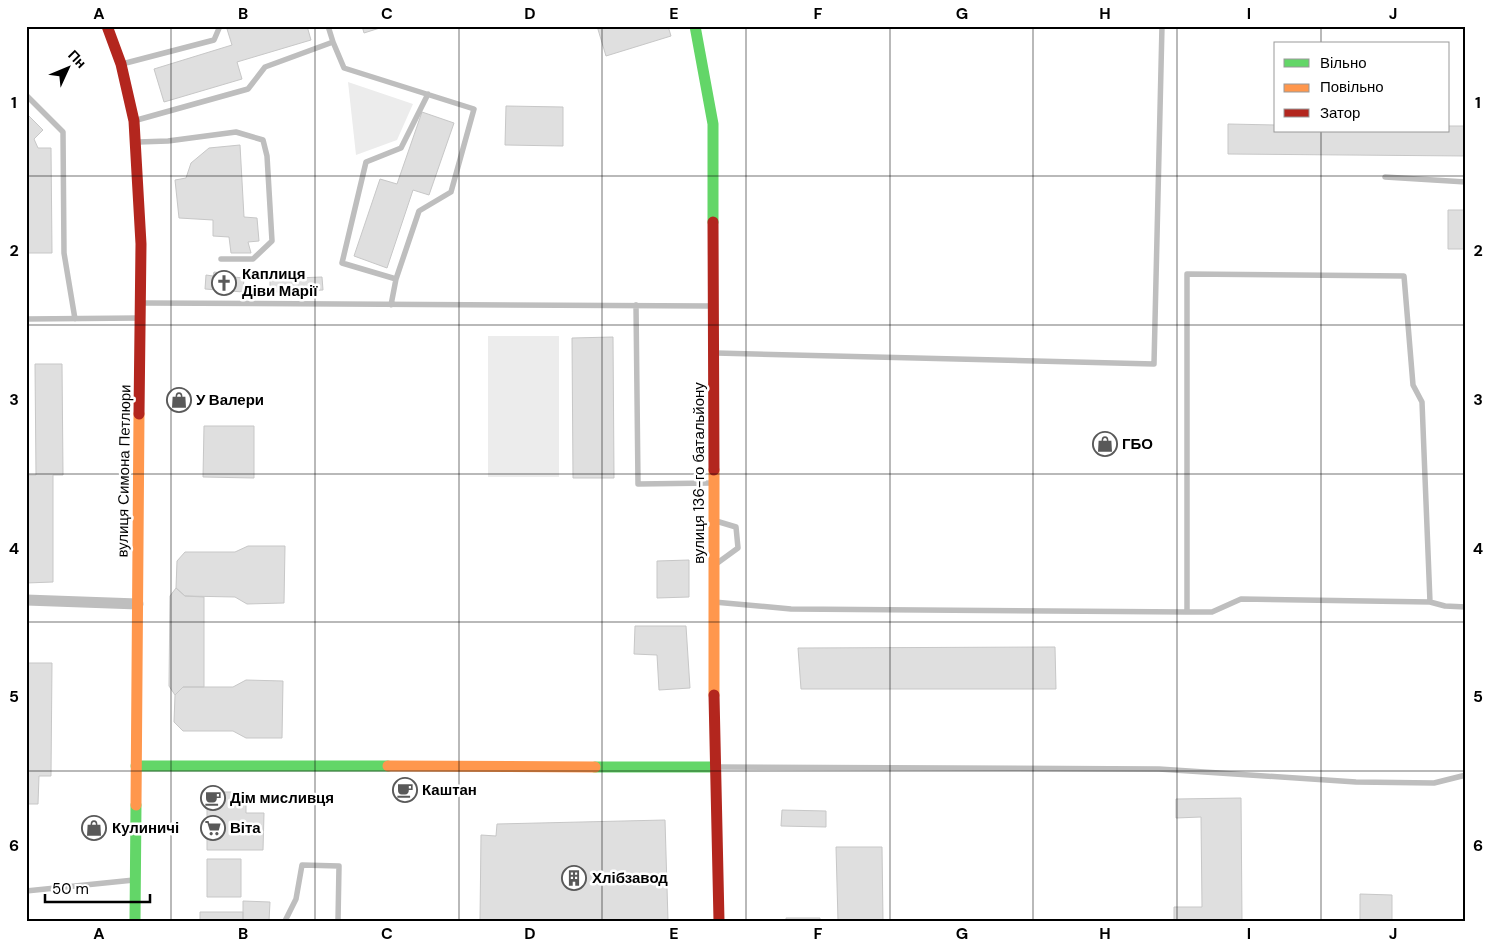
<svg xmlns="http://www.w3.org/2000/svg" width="1492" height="947" font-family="'DM Sans',sans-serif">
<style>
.green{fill:#ececec}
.building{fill:#dfdfdf;stroke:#c7c7c7}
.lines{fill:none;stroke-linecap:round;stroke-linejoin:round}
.lane{stroke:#bebebe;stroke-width:5.5}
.street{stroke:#bebebe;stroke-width:11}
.fast{stroke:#63d668;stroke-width:11}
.slow{stroke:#ff974d;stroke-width:11}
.jam{stroke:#b3261e;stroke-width:11}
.grid{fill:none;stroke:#000;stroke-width:1;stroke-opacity:0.55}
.labels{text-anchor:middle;stroke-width:5;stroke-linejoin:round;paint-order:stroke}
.poi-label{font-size:15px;font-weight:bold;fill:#000;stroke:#fff;text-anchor:start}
.street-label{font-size:15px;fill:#000;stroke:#fff}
.neatline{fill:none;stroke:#000;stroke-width:2}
.grid-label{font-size:16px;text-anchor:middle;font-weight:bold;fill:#000}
</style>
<rect width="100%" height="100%" fill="#fff"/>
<path class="green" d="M348,82L413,104L397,140L356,155Z
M488,336H559V477H488Z"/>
<path class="building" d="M238,26H307L311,40L237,62L242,79L164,102L154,69L232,45L227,29Z
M362,26H386L364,33Z
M597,26H668L671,36L606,56Z
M506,106L563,107V146L505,145Z
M422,112L454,123L429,195L413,190L387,268L354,256L380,179L397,184Z
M26,113L43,130L34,139L38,148H51L52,253H26Z
M1228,124L1276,125V131H1448V126H1466V156L1228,154Z
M240,145L244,217L257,218L259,241L248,242L251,253H231L229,237L213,236V220L179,218L175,180L186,178L191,163L209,148Z
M1448,210H1466V249H1448Z
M214,272L223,273L222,276L244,278L243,292L205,289L206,275L213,276Z
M322,277L323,290L270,292V279Z
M613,337L614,478H573L572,338Z
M35,364H62L63,475H53V582L26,583V475H36Z
M204,426H254V478L203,477Z
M248,546H285L284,603L247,604L235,597L185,596L176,588L177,561L185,552H235Z
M689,560V597L657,598V561Z
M176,588L185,596L204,597V687H183L175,695L169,686L170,596Z
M635,626H686L690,688L659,690L657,655L634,654Z
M1055,647L1056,689H801L798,648Z
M26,663H52L51,776H39L38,804H26Z
M246,680L283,681L282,738H246L233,731H183L174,722L175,695L183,687H233Z
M207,792H246V813H264L263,850H207Z
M1241,798L1242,921H1174V907H1202L1201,817L1176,818V799Z
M782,810L826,811V827L781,826Z
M665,820L668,921H480L481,835L496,836L497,824Z
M836,847H882L883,921H838Z
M207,859H241V897H207Z
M1360,894L1392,895V921H1360Z
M243,901L270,902L269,921H243Z
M200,912H243V921H200Z
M786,918H820V921H786Z"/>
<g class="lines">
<path class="lane" d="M333,42L344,68L474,109L451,192L419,211L396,279L391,305
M122,64L214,40L220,26
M26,95L63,132L64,253L75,319
M137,120L248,89L265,67L333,42L328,26
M138,142L168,141L236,132L263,140L267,156L272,241L253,259H221
M1385,177L1466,182
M396,279L342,263L366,162L401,148L428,94
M143,303L711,306
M636,305L638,484L712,483
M26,319L139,318
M716,353L1154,364L1162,26
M716,564L738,548L736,527L716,521
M714,602L791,609L1187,612H1212L1241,599L1430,602L1445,606L1466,607
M1187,612V274L1404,276L1413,385L1422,402L1430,602
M717,767L1159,769L1356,782L1434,783L1466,775
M26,891L134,880
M285,921L296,899L302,865L339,866L338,921"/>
<path class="street" d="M26,600L138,604"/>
<path class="fast" d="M695,26L713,124V222
M136,766H388
M595,767H714
M135,921L136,805"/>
<path class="slow" d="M714,470V695
M388,766L595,767
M136,805L139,414"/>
<path class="jam" d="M107,26L121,64L134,121L141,244L139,414
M713,222L714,470
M714,695L719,921"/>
</g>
<path class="grid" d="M171,26V921M315,26V921M459,26V921M602,26V921M746,26V921M890,26V921M1033,26V921M1177,26V921M1321,26V44M1321,131V921M26,176H1466M26,325H1466M26,474H1466M26,622H1466M26,771H1466"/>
<defs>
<symbol id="church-ring" viewBox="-11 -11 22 22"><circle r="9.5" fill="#fff" stroke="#595959" stroke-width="1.5"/><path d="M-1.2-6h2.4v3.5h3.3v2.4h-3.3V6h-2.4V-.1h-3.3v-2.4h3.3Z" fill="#595959"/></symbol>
<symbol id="shop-ring" viewBox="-11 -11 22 22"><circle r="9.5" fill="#fff" stroke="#595959" stroke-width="1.5"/><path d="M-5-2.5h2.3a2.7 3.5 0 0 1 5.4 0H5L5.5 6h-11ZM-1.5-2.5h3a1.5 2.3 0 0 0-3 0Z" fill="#595959"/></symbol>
<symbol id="cafe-ring" viewBox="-11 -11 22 22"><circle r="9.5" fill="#fff" stroke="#595959" stroke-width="1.5"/><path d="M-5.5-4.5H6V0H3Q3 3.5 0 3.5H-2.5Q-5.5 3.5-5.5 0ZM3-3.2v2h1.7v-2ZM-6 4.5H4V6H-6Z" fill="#595959"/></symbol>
<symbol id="supermarket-ring" viewBox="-11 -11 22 22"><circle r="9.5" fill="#fff" stroke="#595959" stroke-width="1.5"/><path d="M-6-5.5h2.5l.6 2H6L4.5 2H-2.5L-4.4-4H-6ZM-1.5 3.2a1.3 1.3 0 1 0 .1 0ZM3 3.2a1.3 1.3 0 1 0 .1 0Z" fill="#595959"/></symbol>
<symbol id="building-ring" viewBox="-11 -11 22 22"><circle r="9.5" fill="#fff" stroke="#595959" stroke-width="1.5"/><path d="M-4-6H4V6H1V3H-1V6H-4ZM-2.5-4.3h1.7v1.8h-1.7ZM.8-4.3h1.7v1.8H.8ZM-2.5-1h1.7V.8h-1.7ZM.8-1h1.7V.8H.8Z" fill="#595959"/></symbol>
</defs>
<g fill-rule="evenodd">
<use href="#church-ring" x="210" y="269" width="28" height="28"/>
<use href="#shop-ring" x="165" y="386" width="28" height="28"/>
<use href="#shop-ring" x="1091" y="430" width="28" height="28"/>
<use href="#cafe-ring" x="391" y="776" width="28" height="28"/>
<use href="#cafe-ring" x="199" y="784" width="28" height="28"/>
<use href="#shop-ring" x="80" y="814" width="28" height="28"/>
<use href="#supermarket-ring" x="199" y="814" width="28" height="28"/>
<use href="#building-ring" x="560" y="864" width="28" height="28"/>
</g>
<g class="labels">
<g class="poi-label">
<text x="242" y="279">Каплиця<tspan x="242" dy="17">Діви Марії</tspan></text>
<text x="196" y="405">У Валери</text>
<text x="1122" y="449">ГБО</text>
<text x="422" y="795">Каштан</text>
<text x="230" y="803">Дім мисливця</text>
<text x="112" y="833">Кулиничі</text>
<text x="230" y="833">Віта</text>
<text x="592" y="883">Хлібзавод</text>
</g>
<g class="street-label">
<text transform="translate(124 471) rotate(-89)" y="5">вулиця Симона Петлюри</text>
<text transform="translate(699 473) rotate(-90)" y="5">вулиця 136-го батальйону</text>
</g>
</g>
<rect width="1492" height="947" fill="none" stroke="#ffffff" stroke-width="55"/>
<rect x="1274" y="42" width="175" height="90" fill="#ffffff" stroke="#999999"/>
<rect x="1284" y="59" width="25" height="8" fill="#63d668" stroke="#999999"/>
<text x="1320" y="68" font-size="15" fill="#000000">Вільно</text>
<rect x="1284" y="84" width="25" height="8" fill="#ff974d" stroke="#999999"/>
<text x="1320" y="92" font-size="15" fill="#000000">Повільно</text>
<rect x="1284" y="109" width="25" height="8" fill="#b3261e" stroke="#999999"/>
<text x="1320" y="118" font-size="15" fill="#000000">Затор</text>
<g transform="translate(68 68) rotate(46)" stroke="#ffffff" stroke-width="4" paint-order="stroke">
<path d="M0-4L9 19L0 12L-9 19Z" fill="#000000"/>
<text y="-8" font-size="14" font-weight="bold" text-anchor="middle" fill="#000000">Пн</text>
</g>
<path d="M45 894v8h105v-8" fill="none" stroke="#000000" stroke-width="2.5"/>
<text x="52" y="894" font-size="15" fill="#000000" stroke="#ffffff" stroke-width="4" paint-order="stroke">50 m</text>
<rect x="28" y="28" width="1436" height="892" class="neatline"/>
<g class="grid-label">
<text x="99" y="19">A</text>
<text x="243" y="19">B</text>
<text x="387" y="19">C</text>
<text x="530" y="19">D</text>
<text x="674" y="19">E</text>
<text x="818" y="19">F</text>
<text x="962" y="19">G</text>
<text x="1105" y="19">H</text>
<text x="1249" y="19">I</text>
<text x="1393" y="19">J</text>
<text x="14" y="108">1</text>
<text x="1478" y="108">1</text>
<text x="14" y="256">2</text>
<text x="1478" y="256">2</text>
<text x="14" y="405">3</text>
<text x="1478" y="405">3</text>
<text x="14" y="554">4</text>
<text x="1478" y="554">4</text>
<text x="14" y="702">5</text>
<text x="1478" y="702">5</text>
<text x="14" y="851">6</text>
<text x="1478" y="851">6</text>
<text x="99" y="939">A</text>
<text x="243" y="939">B</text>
<text x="387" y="939">C</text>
<text x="530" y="939">D</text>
<text x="674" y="939">E</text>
<text x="818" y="939">F</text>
<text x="962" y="939">G</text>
<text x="1105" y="939">H</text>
<text x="1249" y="939">I</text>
<text x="1393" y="939">J</text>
</g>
</svg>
